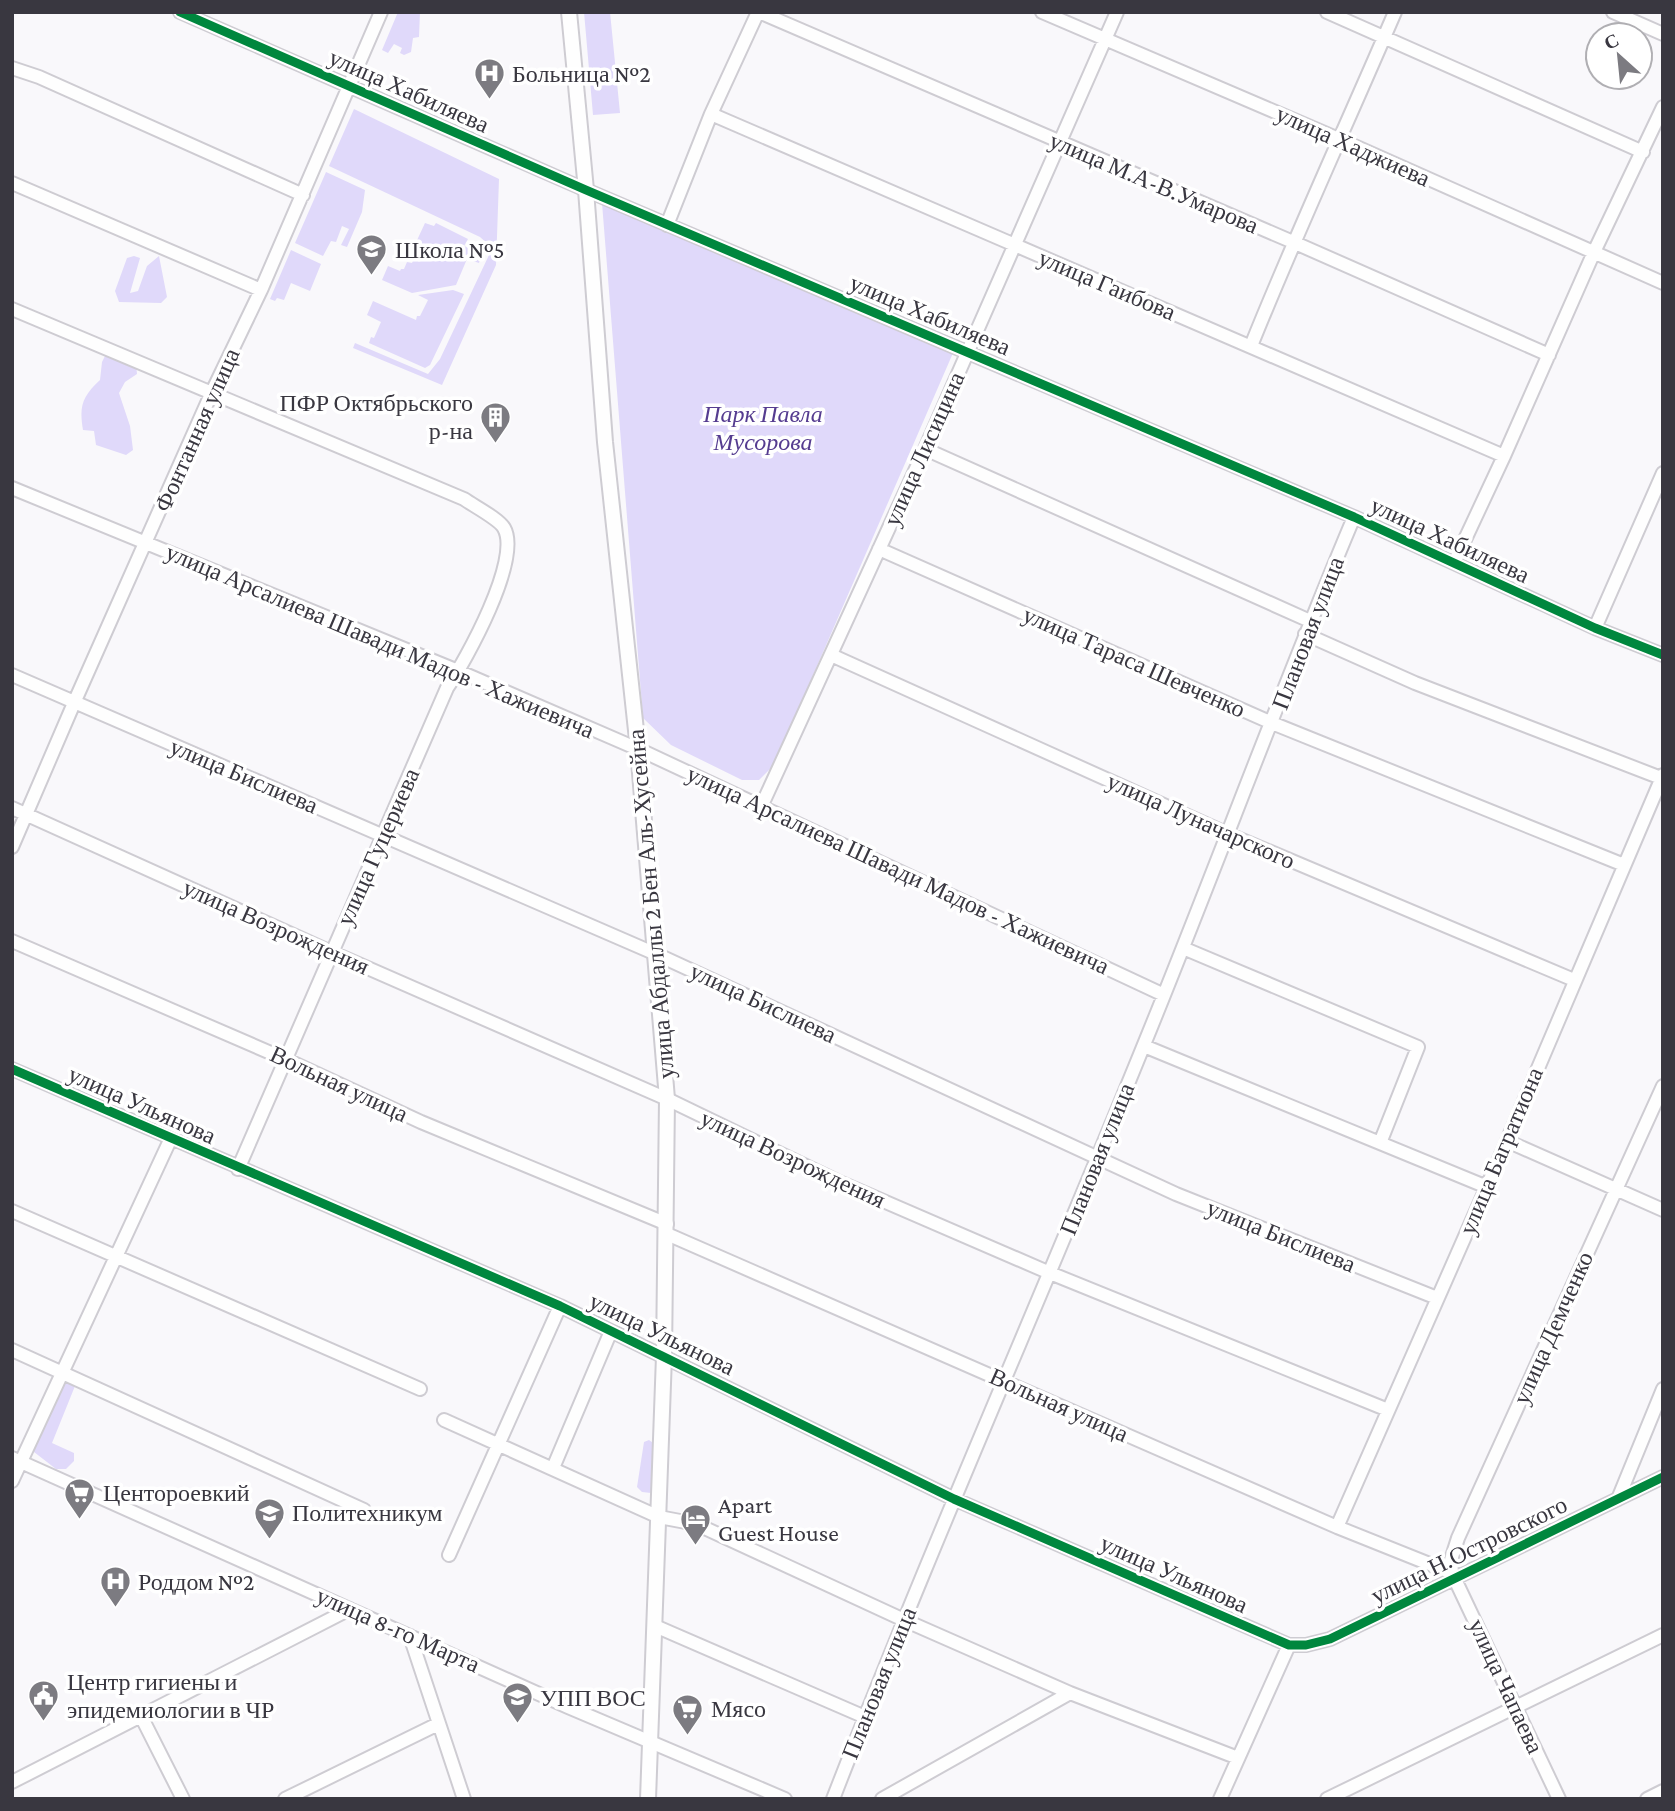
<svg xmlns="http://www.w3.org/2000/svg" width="1675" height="1811" font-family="'Crimson Pro',serif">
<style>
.green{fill:#e0d9fa}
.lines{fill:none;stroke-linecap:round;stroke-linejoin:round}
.minor-casing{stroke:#ceccd2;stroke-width:16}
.major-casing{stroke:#ceccd2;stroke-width:18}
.minor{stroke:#fefefe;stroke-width:12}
.major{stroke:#fefefe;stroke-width:14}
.cycleway-casing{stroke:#fff;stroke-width:13}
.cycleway{stroke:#00873e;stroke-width:9}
.labels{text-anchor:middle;stroke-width:7;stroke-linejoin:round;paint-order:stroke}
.poi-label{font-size:24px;fill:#393740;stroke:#fff;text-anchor:start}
.street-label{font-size:24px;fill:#393740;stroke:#fff}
.park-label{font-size:24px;font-style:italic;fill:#553c90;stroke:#fff}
</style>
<rect width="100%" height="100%" fill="#f9f8fb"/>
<path class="green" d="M398,12H420L419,37L413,38L411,52L404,55L400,53L402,48L394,44L388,53L382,50Z
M584,12H610L620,113L593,115Z
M354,109L499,179L496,265L442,385L353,348L355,343L428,374L440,359L489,255L490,246L480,237L329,166Z
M326,172L365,190L362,212L347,247L341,245L349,229L342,226L336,242L331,241L323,256L295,243Z
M602,203L953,353L774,765L759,780H742L671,745L643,718Z
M425,223L434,226L436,223L468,239L464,246L471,249L475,242L482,252L479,263L467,259L456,285L412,293L382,280L388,266L400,271L401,269H404L407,262L412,263L416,254L412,251Z
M291,250L321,264L310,291L291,283L284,300L277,298L275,301L270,299Z
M134,256L140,258L130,293L138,291L147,266L159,256L167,297L161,303L119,302L115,291L127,258Z
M453,290L464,294L430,365L425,368L369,343L371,337L374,338L381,322L367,315L373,301L416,320L417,316H420L428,300L418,295Z
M106,354L136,363L137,374L125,382L119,393L130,426L133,450L126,455L96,445L94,431L83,430C79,406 82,397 100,380L102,362Z
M66,1379L75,1381V1386L52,1443L74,1453V1461L66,1469H56L34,1452L33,1447Z
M649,1440L656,1445V1467L651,1493L642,1492L637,1487L644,1442Z"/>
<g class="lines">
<defs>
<path id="minor" d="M180,12L586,190L1354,517L1595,628L1663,655
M759,12L1293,242L1549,355
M1042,12L1341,140L1663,283
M1327,12L1643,152
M1613,12L1663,34
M12,68L39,77L303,195
M711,114L1504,456
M12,183L261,290
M667,225L711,114L758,12
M12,309L464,499C474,506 499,519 504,528C522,559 466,660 447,688L238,1169
M1251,346C1296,234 1347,124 1395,12
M925,449L1310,621
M12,488L458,671L638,749L1164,995
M879,549L1272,723L1624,865
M1454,563L1504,456L1594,252L1663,107
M1595,628L1663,473
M1305,634L1415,683L1661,778
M831,655L1228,834L1574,980
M12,675L656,954L1176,1194L1437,1298
M761,807L925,449L1117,12
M12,808L331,952L667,1099L837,1181L1050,1273L1388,1410
M12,847L74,703L212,392L261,290L381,12
M12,941L287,1060L421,1122L667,1224
M1183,948L1418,1047L1380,1143
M1144,1046L1487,1187
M12,1069L560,1306L954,1499L1289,1645H1306L1330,1639L1663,1477
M1507,1141L1663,1210
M12,1211L420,1389
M667,1234L1337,1527L1452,1573
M12,1350L364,1510
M444,1420L659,1517L696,1524L904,1620L1070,1693L1238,1758
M12,1458L568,1707L785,1799
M553,1468L611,1331
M12,1481L171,1138
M1618,1499L1663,1389
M1337,1527L1507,1141L1663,775
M449,1555L560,1306
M655,1626L865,1717
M410,1636L464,1799
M142,1718L183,1799
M12,1782L350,1609
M285,1799L438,1724
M833,1799C931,1546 1041,1298 1143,1047C1215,871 1280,692 1354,517
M882,1799L1070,1693
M1220,1799L1289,1645
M1327,1799L1663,1635
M1559,1799L1452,1573L1451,1560L1458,1538L1663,1086
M1647,1799L1663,1791"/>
<path id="major" d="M569,12L586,190L605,442L638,749L667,1099L664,1356L648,1799"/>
</defs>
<use href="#minor" class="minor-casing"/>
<use href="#major" class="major-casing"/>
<use href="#minor" class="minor"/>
<use href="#major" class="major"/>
<defs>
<path id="cycleway" d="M180,12L586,190L1354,517L1595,628L1663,655
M12,1069L560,1306L954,1499L1289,1645H1306L1330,1639L1663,1477"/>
</defs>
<use href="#cycleway" class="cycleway-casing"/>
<use href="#cycleway" class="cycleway"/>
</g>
<defs>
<symbol id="hospital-pin" viewBox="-11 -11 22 30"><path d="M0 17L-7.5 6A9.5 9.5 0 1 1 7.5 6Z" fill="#7c7b81" stroke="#fff"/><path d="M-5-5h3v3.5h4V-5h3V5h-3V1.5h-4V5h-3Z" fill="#fff"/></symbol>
<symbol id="school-pin" viewBox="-11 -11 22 30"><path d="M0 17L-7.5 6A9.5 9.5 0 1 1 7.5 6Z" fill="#7c7b81" stroke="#fff"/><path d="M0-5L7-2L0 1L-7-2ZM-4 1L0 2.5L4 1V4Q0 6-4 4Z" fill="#fff"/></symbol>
<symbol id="building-pin" viewBox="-11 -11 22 30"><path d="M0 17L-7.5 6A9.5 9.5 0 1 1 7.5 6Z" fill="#7c7b81" stroke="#fff"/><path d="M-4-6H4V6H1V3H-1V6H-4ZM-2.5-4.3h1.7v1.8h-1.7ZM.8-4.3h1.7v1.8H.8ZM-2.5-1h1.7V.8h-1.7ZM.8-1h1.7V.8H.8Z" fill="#fff"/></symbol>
<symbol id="supermarket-pin" viewBox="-11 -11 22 30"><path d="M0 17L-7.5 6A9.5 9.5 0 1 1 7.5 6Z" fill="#7c7b81" stroke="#fff"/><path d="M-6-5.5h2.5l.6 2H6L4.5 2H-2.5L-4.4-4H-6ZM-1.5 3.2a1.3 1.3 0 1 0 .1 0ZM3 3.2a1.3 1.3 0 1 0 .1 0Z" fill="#fff"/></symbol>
<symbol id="university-pin" viewBox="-11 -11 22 30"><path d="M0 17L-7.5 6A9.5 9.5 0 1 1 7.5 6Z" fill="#7c7b81" stroke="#fff"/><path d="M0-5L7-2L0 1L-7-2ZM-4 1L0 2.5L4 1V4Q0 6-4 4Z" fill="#fff"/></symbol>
<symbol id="hotel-pin" viewBox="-11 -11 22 30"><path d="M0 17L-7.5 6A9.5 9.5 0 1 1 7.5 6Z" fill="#7c7b81" stroke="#fff"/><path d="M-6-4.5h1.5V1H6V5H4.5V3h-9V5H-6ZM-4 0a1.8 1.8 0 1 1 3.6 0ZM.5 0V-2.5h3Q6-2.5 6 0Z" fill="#fff"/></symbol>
<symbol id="civic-pin" viewBox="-11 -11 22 30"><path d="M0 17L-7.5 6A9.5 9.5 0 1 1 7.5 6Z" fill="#7c7b81" stroke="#fff"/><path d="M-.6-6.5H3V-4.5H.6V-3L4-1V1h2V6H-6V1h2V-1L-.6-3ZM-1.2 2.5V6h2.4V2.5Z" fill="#fff"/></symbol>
</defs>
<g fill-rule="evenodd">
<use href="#hospital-pin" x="472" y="56" width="35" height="47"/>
<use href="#school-pin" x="354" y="232" width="35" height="47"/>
<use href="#building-pin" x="478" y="400" width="35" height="47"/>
<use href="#supermarket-pin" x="62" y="1476" width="35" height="47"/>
<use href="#university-pin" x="252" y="1496" width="35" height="47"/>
<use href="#hotel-pin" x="678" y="1502" width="35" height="47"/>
<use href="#hospital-pin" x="98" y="1564" width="35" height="47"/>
<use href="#civic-pin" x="26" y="1678" width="35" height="47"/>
<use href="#university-pin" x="500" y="1680" width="35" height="47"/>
<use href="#supermarket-pin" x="670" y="1692" width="35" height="47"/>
</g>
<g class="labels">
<g class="poi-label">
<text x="512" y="82">Больница №2</text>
<text x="395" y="258">Школа №5</text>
<text x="473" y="411" text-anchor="end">ПФР Октябрьского<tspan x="473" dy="28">р-на</tspan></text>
<text x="103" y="1501">Центороевкий</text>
<text x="718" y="1513">Apart<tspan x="718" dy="28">Guest House</tspan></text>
<text x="292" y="1521">Политехникум</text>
<text x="138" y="1590">Роддом №2</text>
<text x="67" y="1690">Центр гигиены и<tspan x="67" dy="28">эпидемиологии в ЧР</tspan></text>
<text x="540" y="1706">УПП ВОС</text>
<text x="711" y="1717">Мясо</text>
</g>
<g class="street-label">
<text transform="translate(409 91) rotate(24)" y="8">улица Хабиляева</text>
<text transform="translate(1353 146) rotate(24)" y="8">улица Хаджиева</text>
<text transform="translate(1154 183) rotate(23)" y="8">улица М.А-В.Умарова</text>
<text transform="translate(1107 285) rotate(23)" y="8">улица Гаибова</text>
<text transform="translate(930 315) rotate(23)" y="8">улица Хабиляева</text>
<text transform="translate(197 430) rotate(-66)" y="8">Фонтанная улица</text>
<text transform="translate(924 449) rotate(-66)" y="8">улица Лисицина</text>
<text transform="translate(1450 540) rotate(25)" y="8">улица Хабиляева</text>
<text transform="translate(1308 633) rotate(-69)" y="8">Плановая улица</text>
<text transform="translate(380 641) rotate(23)" y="8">улица Арсалиева Шавади Мадов - Хажиевича</text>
<text transform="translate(1134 662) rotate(24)" y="8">улица Тараса Шевченко</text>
<text transform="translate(244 776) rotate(23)" y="8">улица Бислиева</text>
<text transform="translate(1201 821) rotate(24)" y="8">улица Луначарского</text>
<text transform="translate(378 847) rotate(-66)" y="8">улица Гуцериева</text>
<text transform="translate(898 870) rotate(25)" y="8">улица Арсалиева Шавади Мадов - Хажиевича</text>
<text transform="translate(651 904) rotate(-95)" y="8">улица Абдаллы 2 Бен Аль-Хусейна</text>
<text transform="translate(276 927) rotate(24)" y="8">улица Возрождения</text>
<text transform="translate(763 1003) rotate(25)" y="8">улица Бислиева</text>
<text transform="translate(339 1084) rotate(25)" y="8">Вольная улица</text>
<text transform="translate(142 1105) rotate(24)" y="8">улица Ульянова</text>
<text transform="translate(1501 1151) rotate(-67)" y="8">улица Багратиона</text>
<text transform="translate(793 1159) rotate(25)" y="8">улица Возрождения</text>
<text transform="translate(1097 1159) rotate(-68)" y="8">Плановая улица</text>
<text transform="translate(1281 1236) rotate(22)" y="8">улица Бислиева</text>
<text transform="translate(1553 1328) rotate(-66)" y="8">улица Демченко</text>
<text transform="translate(662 1334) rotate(26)" y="8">улица Ульянова</text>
<text transform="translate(1059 1405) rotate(24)" y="8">Вольная улица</text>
<text transform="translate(1469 1550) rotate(-26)" y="8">улица Н.Островского</text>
<text transform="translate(1174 1574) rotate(24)" y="8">улица Ульянова</text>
<text transform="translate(398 1630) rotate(24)" y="8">улица 8-го Марта</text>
<text transform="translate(879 1683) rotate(-68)" y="8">Плановая улица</text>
<text transform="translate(1506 1686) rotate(65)" y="8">улица Чапаева</text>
</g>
<g class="park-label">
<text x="763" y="422">Парк Павла<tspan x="763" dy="28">Мусорова</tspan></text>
</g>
</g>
<rect width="1675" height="1811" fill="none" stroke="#393740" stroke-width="28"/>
<g transform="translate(1619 56) rotate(333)"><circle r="33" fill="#ffffff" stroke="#b0afb3" stroke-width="2"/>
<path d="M0-5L12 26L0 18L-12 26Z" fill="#7c7b81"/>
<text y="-10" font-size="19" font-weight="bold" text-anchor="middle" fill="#393740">С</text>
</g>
</svg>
